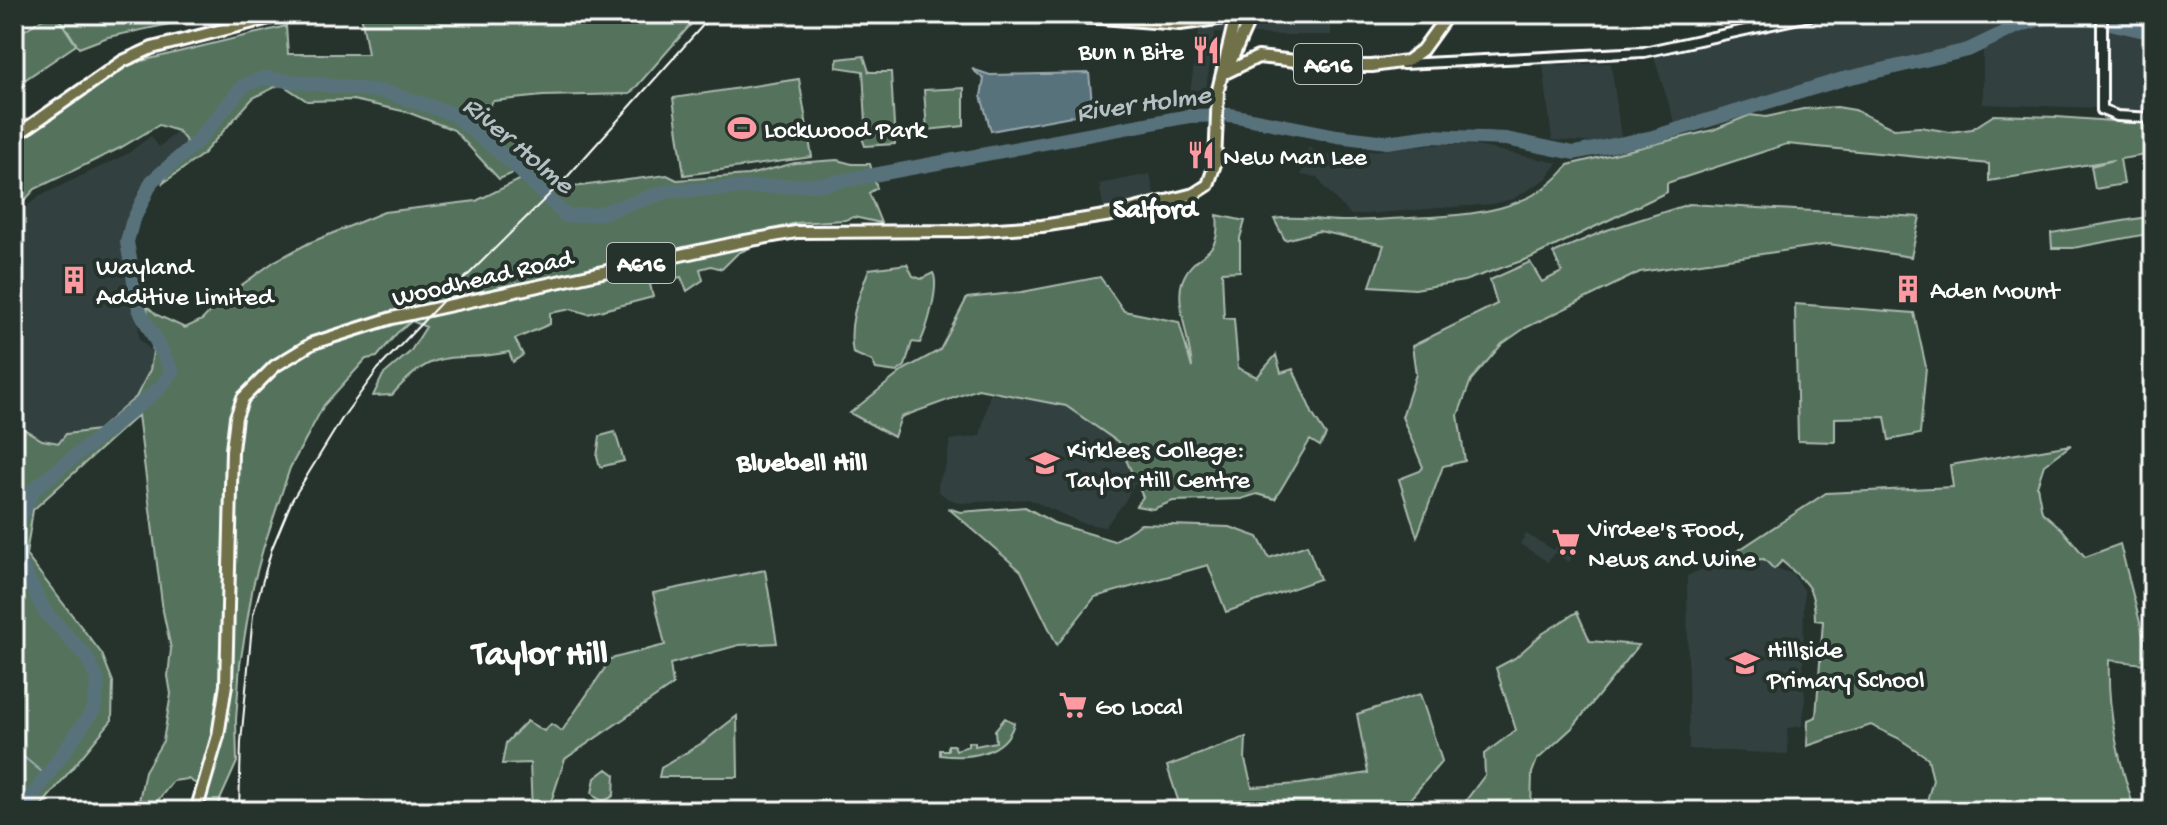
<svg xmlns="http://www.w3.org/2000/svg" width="2167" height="825" font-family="'Gochi Hand',sans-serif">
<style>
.built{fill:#334140}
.green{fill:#54735c;stroke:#aab9ae;stroke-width:2}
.water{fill:#58727b;stroke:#9baab0;stroke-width:2}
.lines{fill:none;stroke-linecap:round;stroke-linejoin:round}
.stream{stroke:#9baab0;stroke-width:2}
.river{stroke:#58727b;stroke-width:14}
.minor-casing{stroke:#fff;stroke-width:14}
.major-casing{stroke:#fff;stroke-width:16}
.minor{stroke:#26332d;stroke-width:8}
.major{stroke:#70704a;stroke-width:10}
.rail{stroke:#fff;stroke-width:2}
.labels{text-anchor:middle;stroke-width:8;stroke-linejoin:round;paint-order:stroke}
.shield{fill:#26332d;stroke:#bec2c0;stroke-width:2}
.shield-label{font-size:24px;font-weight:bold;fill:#fff}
.poi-label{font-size:26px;fill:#fff;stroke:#26332d;text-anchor:start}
.street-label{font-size:26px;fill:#fff;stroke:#26332d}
.water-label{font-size:28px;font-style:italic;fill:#b4c0c4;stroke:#26332d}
.neighbourhood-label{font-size:28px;font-weight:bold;fill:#fff;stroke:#26332d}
.district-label{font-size:34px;font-weight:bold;fill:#fff;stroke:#26332d}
</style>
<rect width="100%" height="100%" fill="#26332d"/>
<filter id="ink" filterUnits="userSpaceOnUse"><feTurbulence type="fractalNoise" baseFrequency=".0125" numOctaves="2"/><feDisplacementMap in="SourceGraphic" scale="16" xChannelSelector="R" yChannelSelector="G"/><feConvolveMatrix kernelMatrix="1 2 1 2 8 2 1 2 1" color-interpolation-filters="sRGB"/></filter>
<g filter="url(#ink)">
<path class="built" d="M1211,14H1293L1294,23L1331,24V35H1279L1215,32L1206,88L1190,92L1200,26Z
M1837,14H2096V24L2153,40V113L2101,108L1983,104V41L1870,67L1791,95L1676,127L1653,54Z
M1550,63L1556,65L1611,63L1621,139L1600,143L1552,140L1543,64Z
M178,131L187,142L138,191L129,224L126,253L138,311L139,339L159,358L136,395L97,430L27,464L14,408V233L28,205L40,196L127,154L151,136L159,147Z
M1442,144L1477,146L1558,163L1546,179L1513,199L1492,204L1351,215L1324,187L1318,177L1301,175L1308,148L1329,155Z
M1150,174L1155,198L1104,209L1099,184Z
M990,394L1012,397H1054L1146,459L1125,501L1105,527L1082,523L1029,499L961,503L947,498L938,491L939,480L946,466L950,440L980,436Z
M1567,532L1581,543L1569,562L1554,553L1548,562L1520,544L1526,534L1554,550Z
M1730,556L1734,561L1764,559L1774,569L1792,573L1804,590L1803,679L1805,698L1802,726L1787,728L1788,754L1689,749L1687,576Z"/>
<path class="green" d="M50,14H56L76,45L14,87V37Z
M57,14H217L108,37L79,48Z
M361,14H700L630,94L543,96L493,101L483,116L513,142L526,168L499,179L454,130L407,112L353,100L307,101L281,84L253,98L202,155L162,184L187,142L178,131L159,125L120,148L35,189L23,202L14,217V145L129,64L286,26L288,54H368Z
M864,56L869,72H891L895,144L865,146L859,129L866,122L863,71L836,67L838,59Z
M799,79L812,157L684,175L673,98Z
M964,88V126L927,130L924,90Z
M1837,107L1855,110L1894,129L1920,127L1950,132L1972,129L1994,115L2057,117L2153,124V154L2120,159L2124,184L2095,189L2091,166L2114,160L1989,181V164L1787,144L1667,183V192L1530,258L1464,281L1415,289L1370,286L1384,245L1319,231L1285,240L1274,219C1298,215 1318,221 1342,221C1364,221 1387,219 1410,218C1465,215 1532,214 1568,165L1713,130L1750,115L1766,117L1803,109Z
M837,160L852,164H870L877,188L869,193L881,223L854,217L845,220L796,223L766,231L752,247L738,253L722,269L711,266L700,269L703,280L687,291L681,277L650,284L653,297L588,314L572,309L550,313V324L515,339L523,355L513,362L509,352C451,365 438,342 392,395L373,396L383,375L410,352L426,327L412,321L397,333L377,357L366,359L324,405L290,468L263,549L253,586L240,664L236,720L237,762L215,811H203L205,804L198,785L188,779L173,781L156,803L139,801L145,771L163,741L171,694L168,676L171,649L163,611L138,415L33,510L26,555L102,654L113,682L112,720L37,811H14V471L16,463L14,423L42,440L59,443L66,434L98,430L136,397L150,370L153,352L147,306L157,315L185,328L202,320L222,299L275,261L309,243L384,212L476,201L538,171L562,185L572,187L667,175L677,180L748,175L795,163Z
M1689,204L1920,217L1911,257L1829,244L1640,272L1525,328L1502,344L1471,380L1458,415L1465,461L1443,466L1417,537L1399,479L1420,471L1423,467L1402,417L1416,374L1412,346L1497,304L1490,280L1530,262L1542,282L1562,272L1553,253L1604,231Z
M1217,215L1245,221L1240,238V271L1222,272L1224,318L1234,319L1238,368L1257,377L1276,355L1281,373L1293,369L1313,415L1326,435L1320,446L1310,440L1275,499L1257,494L1241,499L1173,501L1153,509L1136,506L1143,497L1118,442L1066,406L978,389L901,417L894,437L850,413L905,369L940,350L967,298L1022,292L1100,277L1124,311L1179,322L1192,368C1191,343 1175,304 1182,282C1193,249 1222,262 1217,215Z
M2153,216V233L2073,248H2052L2051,233Z
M907,264L913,276L921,279L933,273C940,286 927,329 920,343L912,342L905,366L897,372L876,369L872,361L853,353C847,323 859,296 869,269Z
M1795,304L1914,313L1926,367L1920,434L1889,440L1885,417L1835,418V442L1798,441Z
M615,432L624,461L600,467L597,457L600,436Z
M2071,445L2044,465L2037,486L2042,512L2062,529L2085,557L2120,544L2148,654L2153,655V665L2109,660C2107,713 2119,761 2135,811H1924L1933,780L1928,758L1898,738L1871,725L1807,746L1808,720L1816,717L1823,621L1815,620C1815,586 1806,583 1782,561L1774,569L1764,559L1734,561L1730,556L1826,493L1953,487L1950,465Z
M1025,507L1054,523L1114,541L1141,524L1230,527L1258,537L1269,558L1307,545L1320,579L1226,612L1208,565L1095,597L1057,645L1021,571L948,508L960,512Z
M765,570L777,643L739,645L670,664L673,685L565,759L548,811H532L530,763L502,764L506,743L527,721L544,731L551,724L562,731L605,668L603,665L606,660L665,645L653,593Z
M1577,612L1590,641L1639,645L1573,727L1537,760L1532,773L1531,811H1458L1485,775L1484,754L1516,730L1496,668L1515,658L1542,634Z
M1420,694L1442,761L1400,811H1171L1170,806L1179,803L1167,766L1246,737L1245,760L1252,787L1300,784L1368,773L1357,714Z
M737,716L738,777H659L661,768L702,743Z
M1005,718L1014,723C1006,755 967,759 940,755V750H948V745H954L956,750L968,746V742H975V746L996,742L995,730Z
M607,769L615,775L614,795C607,802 598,802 592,793L595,778Z"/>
<path class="water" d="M972,69L990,75L1089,73L1093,112L991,131L981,96L984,79Z"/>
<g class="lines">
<path class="stream" d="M14,749L48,777"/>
<path class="river" d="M22,811L94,709L98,681L86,656L45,612L19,560L17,525L34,489L160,388L172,371L139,309L127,242L132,223L152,181L198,141L243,86L263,78L386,92L453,114L510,161L566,216L598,214L669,191L825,184L1189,116L1231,115L1337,136L1387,142L1431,136L1506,139L1574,153L1653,137L1843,79L1968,50L2018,26L2047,17L2080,16L2153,33"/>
<defs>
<path id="minor" d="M2102,14V110L2117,116L2153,118
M1403,64L1644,52L1818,14"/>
<path id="major" d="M977,14L1101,18L1180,24L1240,16L1278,14
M1226,72L1246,27L1240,16
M1227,72L1258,57L1343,66H1372L1407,61L1422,50L1448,14
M14,137L123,61L152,48L285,14
M196,811L218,736L226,685L232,450L236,417L243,398L275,366L313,343L392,318L740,242L796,232L967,231L1042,226L1111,215L1194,194L1208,185L1215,164L1218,90L1234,24L1240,16"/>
</defs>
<use href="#minor" class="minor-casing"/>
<use href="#major" class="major-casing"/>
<use href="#minor" class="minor"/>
<use href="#major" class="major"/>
<path class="rail" d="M239,811L241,742L253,615L272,548L292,500L343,417L378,369L453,290L568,176L713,14"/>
</g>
</g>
<defs>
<symbol id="restaurant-bare" viewBox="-9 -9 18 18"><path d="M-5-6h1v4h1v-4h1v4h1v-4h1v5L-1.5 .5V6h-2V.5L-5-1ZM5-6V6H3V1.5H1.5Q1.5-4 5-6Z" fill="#ff9aa2" stroke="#26332d" stroke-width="2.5" paint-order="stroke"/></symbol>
<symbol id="stadium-bare" viewBox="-9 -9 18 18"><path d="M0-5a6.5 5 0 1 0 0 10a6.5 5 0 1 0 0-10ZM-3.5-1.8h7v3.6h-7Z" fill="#ff9aa2" stroke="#26332d" stroke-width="2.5" paint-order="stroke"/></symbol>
<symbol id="building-bare" viewBox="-9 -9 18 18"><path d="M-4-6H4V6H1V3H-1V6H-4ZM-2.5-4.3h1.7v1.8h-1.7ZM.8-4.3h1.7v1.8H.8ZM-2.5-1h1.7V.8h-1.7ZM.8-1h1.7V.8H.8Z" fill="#ff9aa2" stroke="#26332d" stroke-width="2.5" paint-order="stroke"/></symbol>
<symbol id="university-bare" viewBox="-9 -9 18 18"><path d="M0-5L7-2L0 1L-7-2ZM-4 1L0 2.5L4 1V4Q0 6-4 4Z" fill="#ff9aa2" stroke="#26332d" stroke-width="2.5" paint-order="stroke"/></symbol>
<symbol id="supermarket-bare" viewBox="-9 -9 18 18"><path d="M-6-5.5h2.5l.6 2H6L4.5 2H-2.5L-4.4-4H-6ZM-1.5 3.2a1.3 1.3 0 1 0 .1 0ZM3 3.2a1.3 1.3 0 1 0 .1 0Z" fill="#ff9aa2" stroke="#26332d" stroke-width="2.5" paint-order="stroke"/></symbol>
<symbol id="school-bare" viewBox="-9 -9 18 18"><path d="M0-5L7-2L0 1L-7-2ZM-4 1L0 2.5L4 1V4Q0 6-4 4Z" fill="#ff9aa2" stroke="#26332d" stroke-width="2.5" paint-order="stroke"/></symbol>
</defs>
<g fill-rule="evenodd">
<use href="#restaurant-bare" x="1186" y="30" width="40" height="40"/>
<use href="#stadium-bare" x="722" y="108" width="40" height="40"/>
<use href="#restaurant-bare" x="1181" y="135" width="40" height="40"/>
<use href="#building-bare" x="54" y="260" width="40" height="40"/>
<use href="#building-bare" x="1888" y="269" width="40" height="40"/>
<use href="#university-bare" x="1025" y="443" width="40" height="40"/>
<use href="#supermarket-bare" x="1546" y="522" width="40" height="40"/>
<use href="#school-bare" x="1725" y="643" width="40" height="40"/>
<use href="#supermarket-bare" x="1053" y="685" width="40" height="40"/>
</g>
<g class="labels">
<g class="shield">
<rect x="1294" y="44" width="68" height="40" rx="6"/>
<rect x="607" y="243" width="68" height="40" rx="6"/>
</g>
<g class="shield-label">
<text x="1328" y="72">A616</text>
<text x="641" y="271">A616</text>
</g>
<g class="poi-label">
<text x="1184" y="59" text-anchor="end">Bun n Bite</text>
<text x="764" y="137">Lockwood Park</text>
<text x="1223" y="164">New Man Lee</text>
<text x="96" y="274">Wayland<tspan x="96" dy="30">Additive Limited</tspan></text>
<text x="1930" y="298">Aden Mount</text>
<text x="1067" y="457">Kirklees College:<tspan x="1067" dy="30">Taylor Hill Centre</tspan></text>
<text x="1588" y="536">Virdee's Food,<tspan x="1588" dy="30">News and Wine</tspan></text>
<text x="1767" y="657">Hillside<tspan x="1767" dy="30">Primary School</tspan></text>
<text x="1095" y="714">Go Local</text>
</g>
<g class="street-label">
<text transform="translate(482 276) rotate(-13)" y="9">Woodhead Road</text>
</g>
<g class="water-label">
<text transform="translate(1143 101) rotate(-8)" y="10">River Holme</text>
<text transform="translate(520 143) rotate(40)" y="10">River Holme</text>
</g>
<g class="neighbourhood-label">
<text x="1155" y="217">Salford</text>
<text x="802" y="470">Bluebell Hill</text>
</g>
<g class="district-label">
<text x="540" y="663">Taylor Hill</text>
</g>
</g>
<rect width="2167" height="825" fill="none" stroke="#26332d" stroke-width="48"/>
<rect x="24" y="24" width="2119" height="777" fill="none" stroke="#fff" stroke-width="3" filter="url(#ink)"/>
</svg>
